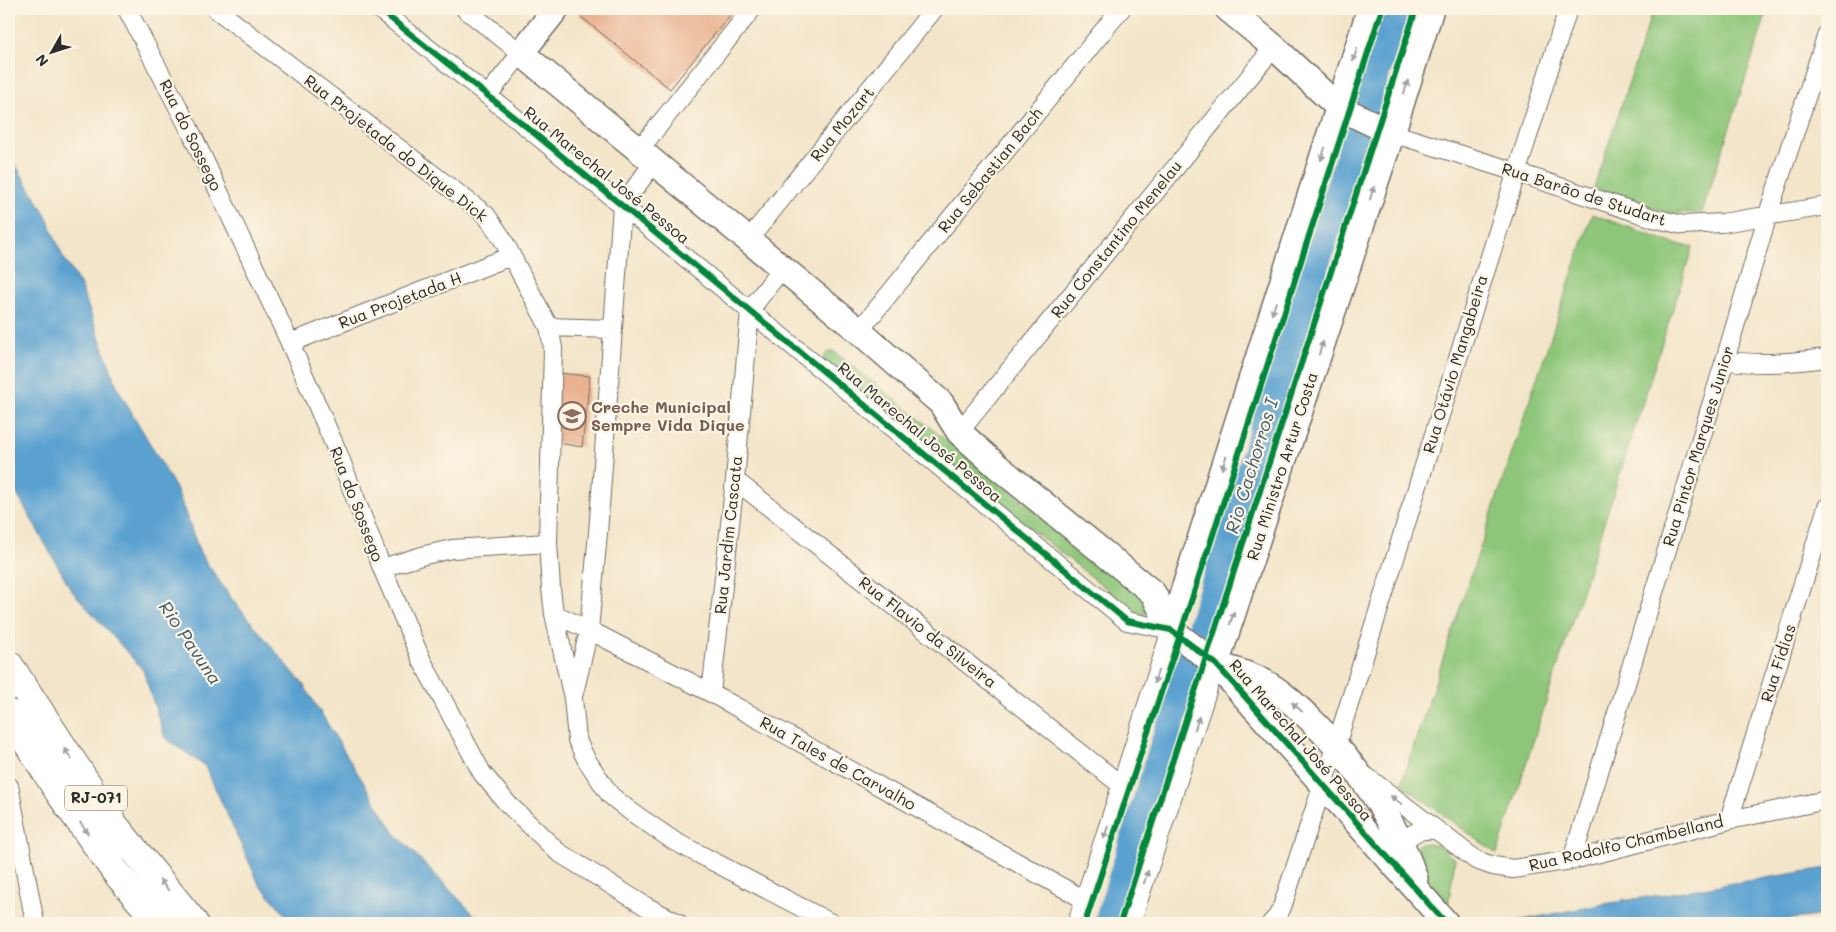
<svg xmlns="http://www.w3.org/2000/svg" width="1836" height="932" font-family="Mali,sans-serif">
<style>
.green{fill:#8dc679;stroke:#5c7852}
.water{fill:#5aa1d0;stroke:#42667e}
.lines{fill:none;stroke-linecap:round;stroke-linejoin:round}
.river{stroke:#5aa1d0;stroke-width:28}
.building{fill:#e9b18f}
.street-casing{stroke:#716c62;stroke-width:20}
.secondary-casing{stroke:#716c62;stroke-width:28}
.highway-casing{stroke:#716c62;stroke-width:30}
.street{stroke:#fff;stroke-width:18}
.secondary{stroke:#fff;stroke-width:25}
.highway{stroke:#fff;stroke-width:28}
.cycleway-casing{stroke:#fcf5e5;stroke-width:9}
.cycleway{stroke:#00873e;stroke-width:6}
.oneway{fill:#a0a0a0}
.labels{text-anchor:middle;stroke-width:4.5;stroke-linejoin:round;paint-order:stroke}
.shield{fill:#fcf5e5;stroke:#6a6863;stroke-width:1}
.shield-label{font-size:15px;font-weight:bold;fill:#2b2b2b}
.street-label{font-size:16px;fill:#2b2b2b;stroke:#fcf5e5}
.education-label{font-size:16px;font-weight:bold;fill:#785e54;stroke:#fcf5e5;text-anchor:start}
.water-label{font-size:18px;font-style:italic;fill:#3e5a6d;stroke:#fcf5e5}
</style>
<rect width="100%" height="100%" fill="#fcf5e5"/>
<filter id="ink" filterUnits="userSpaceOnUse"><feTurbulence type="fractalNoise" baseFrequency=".02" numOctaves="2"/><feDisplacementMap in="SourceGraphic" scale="10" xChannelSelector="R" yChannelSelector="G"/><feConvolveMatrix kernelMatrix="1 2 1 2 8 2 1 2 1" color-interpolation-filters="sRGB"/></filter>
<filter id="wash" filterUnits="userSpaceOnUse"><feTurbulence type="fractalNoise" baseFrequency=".0096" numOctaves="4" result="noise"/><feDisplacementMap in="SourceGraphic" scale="20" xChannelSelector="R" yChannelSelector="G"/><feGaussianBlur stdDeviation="1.12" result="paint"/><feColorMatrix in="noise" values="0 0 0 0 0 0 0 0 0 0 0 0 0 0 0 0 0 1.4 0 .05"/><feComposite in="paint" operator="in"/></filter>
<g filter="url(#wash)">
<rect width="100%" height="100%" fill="#f3e5c9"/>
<path class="green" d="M1653,9H1768L1702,213H1669L1594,188Z
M1592,214L1675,244L1693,247L1497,854L1401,784Z
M833,351L1148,599L1151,609L1144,615L1137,613L826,367L823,362C823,355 827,351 833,351Z
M1429,843L1437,845L1455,859L1448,907L1415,868L1414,848L1419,844Z"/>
<path class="water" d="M9,154L46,215L62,255L80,284L118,389L177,490L200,553L231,598L303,684L394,832L482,923H293L259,884L205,766L165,738L143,670L72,591L9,480Z
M1827,868V915L1758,923H1507L1610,903Z"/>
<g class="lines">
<path class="river" d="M1108,923L1396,9"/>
</g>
<g id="blocks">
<path class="building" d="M584,9H735L670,89L579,15Z
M558,373L590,376L582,447L552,442Z"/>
</g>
</g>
<g filter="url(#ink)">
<use href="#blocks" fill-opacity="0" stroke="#716c62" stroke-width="1"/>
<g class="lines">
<defs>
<path id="street" d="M127,9L189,128L290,343L338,453L382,568L422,661L482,773L507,803L558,852L647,907L678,923
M216,9L486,215L502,238L549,327L553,348L548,543L551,588L554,614L573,698L577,740L586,759L610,795L630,811L674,841L831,923
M379,9L512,115L1127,621L1171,630L1077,923
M465,9L521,53L488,95
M1392,133L1516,172L1653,218L1683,225L1722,223L1827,206
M639,150L752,9
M749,239L934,9
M549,327L612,329
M859,331L1121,9
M290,343L511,256
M1725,360C1761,366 1792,362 1827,358
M959,432L1274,47
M735,480L1121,785
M382,568L425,555L452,549L548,543
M554,614L589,630L711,693L1085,900
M574,693L589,630L598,533L622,206L654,162
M711,693L735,480L750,310L782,268
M1367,777L1476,860L1493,866L1513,869L1572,860L1729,820L1827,800
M9,786L35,923
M1729,820L1827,507
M1398,856C1403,851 1403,848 1406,842C1411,831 1423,829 1434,830
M1572,860L1725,360L1768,214L1827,34
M1131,923L1216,664
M1271,923L1277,917L1282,907L1339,736L1568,9"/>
<path id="secondary" d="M556,9L521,53L859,331L941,403L959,432L997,466L1153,593L1171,630L1216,664L1446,923
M1228,9L1274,47L1338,107L1392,133
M1171,630L1370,9
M1216,664L1392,133L1431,9
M1218,665C1233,670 1250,674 1264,682C1281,691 1295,705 1309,718C1355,763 1395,818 1415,879"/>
<path id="highway" d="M9,665L114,825L194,923
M9,714L59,792L115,871L159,923"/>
</defs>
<use href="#street" class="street-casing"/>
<use href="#secondary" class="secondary-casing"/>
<use href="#highway" class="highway-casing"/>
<use href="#street" class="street"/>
<use href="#secondary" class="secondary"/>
<use href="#highway" class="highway"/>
<defs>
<path id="cycleway" d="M379,9L512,115L1127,621L1171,630L1216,664L1446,923
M1085,923L1208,550L1382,9
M1120,923L1416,9"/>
</defs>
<use href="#cycleway" class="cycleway-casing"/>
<use href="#cycleway" class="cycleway"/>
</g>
<defs><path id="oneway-solid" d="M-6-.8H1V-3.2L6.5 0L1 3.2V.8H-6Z" transform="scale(1.25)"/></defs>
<g class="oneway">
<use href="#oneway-solid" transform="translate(1355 55) rotate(108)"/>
<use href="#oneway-solid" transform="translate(1406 87) rotate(-73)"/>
<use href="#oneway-solid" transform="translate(1323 154) rotate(108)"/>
<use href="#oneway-solid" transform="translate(1372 193) rotate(-72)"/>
<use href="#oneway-solid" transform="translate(1274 308) rotate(108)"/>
<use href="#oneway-solid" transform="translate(1321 348) rotate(-72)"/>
<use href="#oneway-solid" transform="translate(1224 463) rotate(108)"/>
<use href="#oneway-solid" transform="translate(1232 618) rotate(-72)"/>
<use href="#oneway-solid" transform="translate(1156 677) rotate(108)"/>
<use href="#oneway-solid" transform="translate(1297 707) rotate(-138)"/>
<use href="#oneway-solid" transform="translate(1197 723) rotate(-72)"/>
<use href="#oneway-solid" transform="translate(68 754) rotate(-123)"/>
<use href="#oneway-solid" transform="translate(1396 800) rotate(-142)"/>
<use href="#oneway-solid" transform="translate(84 828) rotate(55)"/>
<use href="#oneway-solid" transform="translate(1106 832) rotate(108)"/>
<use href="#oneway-solid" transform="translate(1146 877) rotate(-72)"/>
<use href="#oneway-solid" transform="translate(164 885) rotate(-130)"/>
</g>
</g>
<defs>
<symbol id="school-ring" viewBox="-11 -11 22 22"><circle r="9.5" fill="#fcf5e5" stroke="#8d6e63" stroke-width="1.5"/><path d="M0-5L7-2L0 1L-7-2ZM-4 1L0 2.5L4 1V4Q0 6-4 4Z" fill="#8d6e63"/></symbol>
</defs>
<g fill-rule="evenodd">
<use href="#school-ring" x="556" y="400" width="32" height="32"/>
</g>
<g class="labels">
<rect class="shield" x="65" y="785.5" width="62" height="25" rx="4"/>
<g class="shield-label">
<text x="96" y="803">RJ-071</text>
</g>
<g class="street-label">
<text transform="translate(842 124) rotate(-51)" y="6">Rua Mozart</text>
<text transform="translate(191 135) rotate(64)" y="6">Rua do Sossego</text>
<text transform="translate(396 148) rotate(38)" y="6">Rua Projetada do Dique Dick</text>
<text transform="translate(990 170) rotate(-51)" y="6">Rua Sebastian Bach</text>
<text transform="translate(607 175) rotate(39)" y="6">Rua Marechal José Pessoa</text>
<text transform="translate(1584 194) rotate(18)" y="6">Rua Barão de Studart</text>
<text transform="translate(1116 239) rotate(-51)" y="6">Rua Constantino Menelau</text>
<text transform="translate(400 300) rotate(-21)" y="6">Rua Projetada H</text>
<text transform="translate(1455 364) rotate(-73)" y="6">Rua Otávio Mangabeira</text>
<text transform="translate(920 432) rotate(40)" y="6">Rua Marechal José Pessoa</text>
<text transform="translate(1698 446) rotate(-73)" y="6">Rua Pintor Marques Junior</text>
<text transform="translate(1282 466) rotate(-72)" y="6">Rua Ministro Artur Costa</text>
<text transform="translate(357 504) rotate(69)" y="6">Rua do Sossego</text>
<text transform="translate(728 535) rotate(-84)" y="6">Rua Jardim Cascata</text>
<text transform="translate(928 632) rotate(38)" y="6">Rua Flavio da Silveira</text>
<text transform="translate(1778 663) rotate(-72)" y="6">Rua Fídias</text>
<text transform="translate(1301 740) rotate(49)" y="6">Rua Marechal José Pessoa</text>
<text transform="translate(838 763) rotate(29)" y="6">Rua Tales de Carvalho</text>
<text transform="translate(1626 843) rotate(-13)" y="6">Rua Rodolfo Chambelland</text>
</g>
<g class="education-label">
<text x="591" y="413">Creche Municipal<tspan x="591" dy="18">Sempre Vida Dique</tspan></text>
</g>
<g class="water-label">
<text transform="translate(1252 466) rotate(-73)" y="6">Rio Cachorros I</text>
<text transform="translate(190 643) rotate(56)" y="6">Rio Pavuna</text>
</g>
</g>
<rect width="1836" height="932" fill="none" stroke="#fcf5e5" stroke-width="30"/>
<g transform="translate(52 52) rotate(231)" stroke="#fcf5e5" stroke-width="4" paint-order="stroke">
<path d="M0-4L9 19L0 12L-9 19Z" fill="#2b2b2b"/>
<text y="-8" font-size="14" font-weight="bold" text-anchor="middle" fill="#2b2b2b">N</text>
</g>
</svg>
